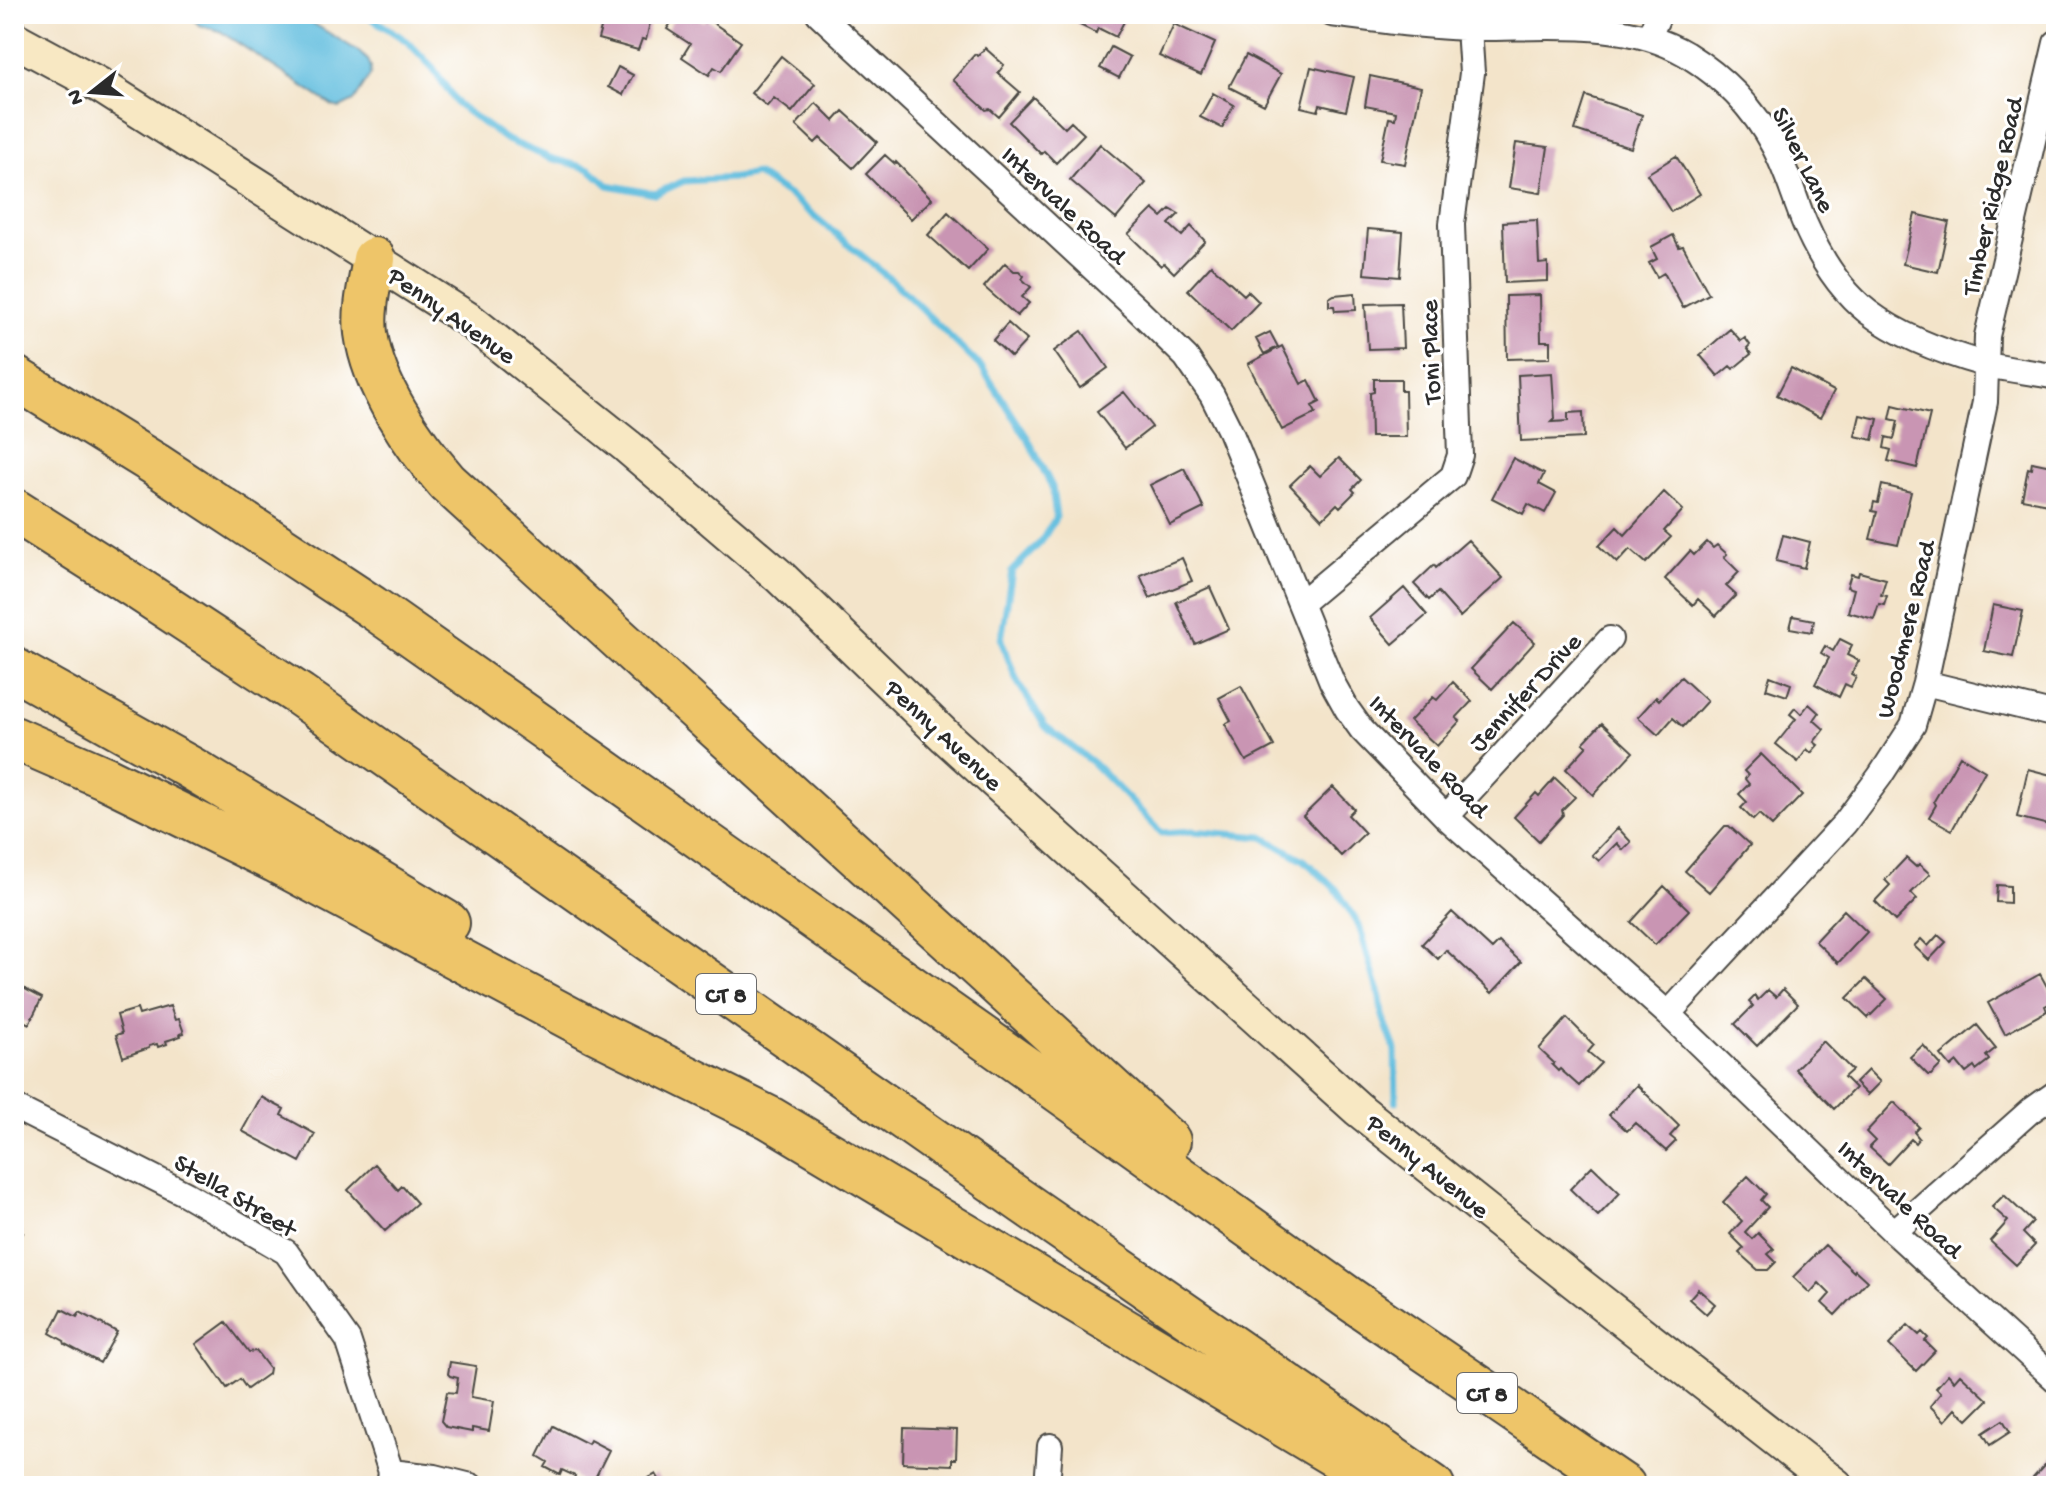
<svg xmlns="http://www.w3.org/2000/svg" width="2070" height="1500" font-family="'Gochi Hand',sans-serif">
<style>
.water{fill:#60bdde;stroke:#467484;stroke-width:2}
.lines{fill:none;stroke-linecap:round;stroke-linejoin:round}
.stream{stroke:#60bdde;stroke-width:7}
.building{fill:#c995b3}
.minor-casing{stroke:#494743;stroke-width:28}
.secondary-casing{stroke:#494743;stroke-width:38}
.motorway-casing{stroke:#494743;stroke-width:46}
.minor{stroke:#fff;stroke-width:24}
.secondary{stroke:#f8e8c3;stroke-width:34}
.motorway{stroke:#eec569;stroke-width:42}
.labels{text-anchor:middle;stroke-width:6;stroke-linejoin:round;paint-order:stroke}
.shield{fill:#fff;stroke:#6b6b6b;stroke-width:2}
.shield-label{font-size:24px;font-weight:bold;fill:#2b2b2b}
.street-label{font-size:26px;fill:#2b2b2b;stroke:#fff}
</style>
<rect width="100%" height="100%" fill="#fff"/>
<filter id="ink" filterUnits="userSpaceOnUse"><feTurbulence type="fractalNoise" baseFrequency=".0125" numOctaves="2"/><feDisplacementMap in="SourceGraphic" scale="16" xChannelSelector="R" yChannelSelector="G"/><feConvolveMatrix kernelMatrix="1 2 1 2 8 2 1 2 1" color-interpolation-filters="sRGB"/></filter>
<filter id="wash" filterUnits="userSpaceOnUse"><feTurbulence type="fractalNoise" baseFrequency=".006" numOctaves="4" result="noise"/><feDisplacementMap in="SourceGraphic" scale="32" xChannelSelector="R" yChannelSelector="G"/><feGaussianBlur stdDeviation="1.8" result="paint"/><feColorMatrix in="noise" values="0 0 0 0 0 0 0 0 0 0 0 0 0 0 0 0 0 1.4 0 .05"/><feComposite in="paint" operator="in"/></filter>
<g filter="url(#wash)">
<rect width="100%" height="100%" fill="#f3e4ca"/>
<path class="water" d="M197,14H298L358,51L368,60L371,67L370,76L354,101L340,108L333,106L220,31L199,25L194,20Z"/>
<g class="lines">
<path class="stream" d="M365,14L407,41L433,68L458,105L505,139L550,158L590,169L608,185L655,194L684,181L734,178L756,174L790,196L895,283L982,368L1028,439L1052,487L1056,517L1041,542L1012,571L1001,640L1017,681L1045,726L1093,763L1162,833L1192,831L1263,837L1304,860L1336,889L1359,925L1380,998L1382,1014L1395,1049L1396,1102"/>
</g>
<g id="blocks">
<path class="building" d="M505,14H535L534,21Z
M554,14H587L586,22L553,15Z
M605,14H652L646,40L642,39L638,50L598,39Z
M677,14H692L704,22L706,18L741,42L721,71L714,67L709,75L682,57L690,44L667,29Z
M1081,14H1128L1116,37L1098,28L1096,33L1076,23Z
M1743,14H1766L1763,19L1757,16L1755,20Z
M1174,24L1215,43L1201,75L1159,56Z
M1111,47L1130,57L1119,78L1100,68Z
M985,48L1004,65L998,73L1020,92L999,117L990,109L986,110L953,80L975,54L978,56Z
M1246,55L1281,74L1264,105L1229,87Z
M781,56L815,84L792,112L774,98L767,106L751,93Z
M618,67L633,75L623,95L608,87Z
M1311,67L1354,77L1346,111L1320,105L1318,111L1301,107Z
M1370,76L1421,87L1405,164L1380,160L1389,118L1395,119L1396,112L1365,106Z
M1213,93L1234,105L1222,128L1200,117Z
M1586,96L1642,115L1631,148L1575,130Z
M1033,97L1065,128L1071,122L1084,134L1056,163L1044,151L1041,154L1009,122Z
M816,103L834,121L843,111L877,142L853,168L820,138L815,143L796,125Z
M1516,143L1548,147L1541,193L1509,188Z
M1100,144L1146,183L1116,219L1070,180Z
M885,155L895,164L896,162L932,199L911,219L866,174Z
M1676,156L1700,194L1671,212L1647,174Z
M1153,209L1162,217L1170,209L1179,214L1169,224L1182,236L1191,226L1205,241L1174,273L1164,263L1161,266L1128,234Z
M948,212L988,249L968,271L928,235Z
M1915,214L1949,222L1938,272L1903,264Z
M1537,220L1539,264L1548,263V281L1505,283L1503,222Z
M1368,229L1403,232L1400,277L1364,274Z
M1673,235L1679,247L1683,246L1709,294L1683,308L1664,273L1657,277L1649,263L1657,259L1651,247Z
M1005,263L1014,271H1019L1024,276L1022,279L1031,287L1022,297L1029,303L1017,316L984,287Z
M1211,265L1244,295L1248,291L1259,302L1231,331L1188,290Z
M1355,293L1356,310L1335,311L1334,306H1329V298L1334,295Z
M1540,295L1541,341H1550V358L1507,359L1506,296Z
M1401,303L1403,348L1368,349L1365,304Z
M1008,323L1027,340L1011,357L993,340Z
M1730,329L1741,341L1745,338L1750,345L1747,348L1751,354L1733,369L1730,366L1718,376L1700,355Z
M1082,331L1108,368L1080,388L1054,351Z
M1270,332L1278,347L1264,354L1256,339Z
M1282,346L1301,384L1309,380L1320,402L1312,406L1316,413L1282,430L1248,364Z
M1791,368L1834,391L1820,418L1777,395Z
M1552,373L1555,419L1552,422L1568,421V413L1583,412L1584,438L1521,441L1518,375Z
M1374,379H1401V391H1405L1406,437H1371L1370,393L1374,392Z
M1124,392L1152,427L1125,448L1097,412Z
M1893,405L1930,414L1917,468L1888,461L1891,450L1884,448L1886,437L1894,439L1898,421L1890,419Z
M1860,415L1878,419L1873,440L1855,436Z
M1339,458L1361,480L1352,489L1355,492L1340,507L1337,504L1322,519L1290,485L1310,466L1320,476Z
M1513,458L1544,474L1539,484L1556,493L1545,513L1528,504L1523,514L1492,498Z
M2032,462L2056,467V490L2053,505L2022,499L2028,468L2031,469Z
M1184,468L1204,508L1170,525L1150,485Z
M1882,485L1911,492L1898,545L1870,539L1877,512L1872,511L1874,502L1878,503Z
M1664,492L1683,510L1664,531L1671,537L1646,563L1630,549L1617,563L1599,546L1617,527L1625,535Z
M1783,535L1810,542L1804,568L1776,561Z
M1468,540L1503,578L1460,617L1438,592L1429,600L1414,584L1434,565L1436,568Z
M1707,542L1713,548L1717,545L1727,554L1724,557L1739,572L1726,586L1736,595L1716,616L1698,599L1693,605L1665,579L1690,551L1694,555Z
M1182,558L1192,581L1150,598L1140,575Z
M1859,572L1886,579L1881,595L1887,596L1884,605L1879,604L1874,619L1848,612L1854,589L1847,587L1851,574L1858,576Z
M1210,587L1229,629L1195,644L1176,602Z
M1404,588L1427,615L1393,644L1370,618Z
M1993,605L2023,611L2013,657L1984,651Z
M1793,616L1814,620L1812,632L1790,628Z
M1514,623L1535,642L1492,689L1471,669Z
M1840,639L1852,645L1847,655L1859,661L1851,674L1856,677L1851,687L1845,684L1839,697L1815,684L1829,658L1821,653L1825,646L1833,651Z
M1770,676L1791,684L1787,696L1766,689Z
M1681,677L1707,701L1683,727L1673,718L1658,735L1638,717L1656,697L1659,700Z
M1453,682L1472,701L1456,718L1460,721L1437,746L1410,721L1433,697L1437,700Z
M1241,686L1274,746L1246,761L1225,724L1231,721L1219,698Z
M1809,704L1819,713L1814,720L1824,729L1814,742L1818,745L1811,753L1807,749L1798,762L1776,744L1796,719L1790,714L1795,708L1801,714Z
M1602,723L1633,752L1593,795L1566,769L1587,746L1583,743Z
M1761,754L1802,795L1772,826L1759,814L1753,820L1741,808L1747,802L1739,794L1749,784L1745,779L1748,775L1744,771Z
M1960,756L1985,771L1952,830L1929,817L1936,805L1934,801Z
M2028,769L2051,775L2050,779L2056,780V827L2017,817Z
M1555,778L1575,797L1562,810L1563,815L1539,841L1514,817L1536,793L1539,796Z
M1333,787L1354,809L1348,815L1365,833L1341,856L1303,816Z
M1725,826H1729L1750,845L1709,892L1685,871Z
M1618,828L1631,842L1623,850L1617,843L1599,861L1592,855Z
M1906,858L1916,867L1919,864L1930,874L1911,893L1917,899L1895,921L1875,901L1890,885L1885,880Z
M1997,885L2010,886V903L1996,902Z
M1664,886L1689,910L1655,945L1631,922Z
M1844,910L1867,932L1838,963L1815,941Z
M1452,912L1492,949L1499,942L1521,962L1492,993L1446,950L1438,959L1422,944Z
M1938,935L1946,942L1929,960L1914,946L1921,939L1928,946Z
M2040,974L2055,1001L2045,1006L2047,1011L2005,1034L1988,1003Z
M1866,979L1887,999L1868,1018L1847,998Z
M14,983L42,998L29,1024L14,1016Z
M1783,989L1798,1004L1757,1046L1735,1024L1753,1006L1749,1002L1755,996L1758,1000L1768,990L1776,997Z
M170,1006L175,1020L179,1019L184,1033L180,1034L181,1036L166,1041L167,1044L158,1047L157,1044L149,1046V1048L123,1057L116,1035L122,1033L117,1015L137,1009L139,1015Z
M1567,1018L1594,1045L1588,1052L1601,1063L1579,1086L1560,1069L1558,1071L1552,1065L1554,1063L1539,1049Z
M1977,1025L1996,1048L1986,1056L1989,1060L1976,1070L1974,1067L1966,1073L1957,1062L1951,1067L1941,1055Z
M1823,1041L1852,1070L1844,1077L1855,1088L1834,1109L1795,1069Z
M1923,1045L1941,1065L1931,1075H1928L1910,1057Z
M1868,1070L1880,1082L1867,1095L1855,1083Z
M1637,1085L1679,1126L1670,1136L1676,1141L1666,1151L1635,1123L1627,1131L1609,1115Z
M261,1097L284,1109L281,1115L315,1134L300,1162L242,1131Z
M1894,1102L1919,1127L1914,1132L1919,1138L1915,1143L1911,1139L1888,1164L1869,1147L1875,1141L1866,1132Z
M375,1164L398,1190L402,1186L417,1203L385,1231L348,1190Z
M1592,1166L1620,1193L1598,1216L1570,1189Z
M1748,1176L1766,1194L1761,1200L1768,1207L1745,1232L1752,1239L1758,1233L1774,1249L1768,1254L1776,1262L1768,1270H1758L1739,1253L1744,1248L1730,1234L1742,1221L1723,1202Z
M2004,1195L2033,1222L2023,1233L2035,1245L2016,1265L1990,1241L2008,1221L1992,1207Z
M14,1227L23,1233L14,1245Z
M1825,1245L1854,1272L1855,1270L1867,1281L1835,1315L1822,1303L1830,1294L1819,1283L1810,1293L1793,1277Z
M1698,1289L1715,1304L1706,1314L1689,1299Z
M62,1309L77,1317L80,1312L117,1332L100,1363L65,1344L64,1341L50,1333Z
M226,1322L249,1352L256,1351L269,1368L268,1374L247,1389L240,1379L227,1388L196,1344Z
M1908,1325L1919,1335L1922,1332L1928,1338L1925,1341L1935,1351L1916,1371L1889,1345Z
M450,1362L476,1366L471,1397L494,1401L489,1431L472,1428V1432L446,1427L441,1421L447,1392L456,1393L458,1378L450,1376L448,1374Z
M1948,1374L1954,1381L1960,1374L1988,1400L1968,1420L1956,1409L1945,1421L1930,1406L1941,1393L1936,1388Z
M2003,1420L2010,1432L1990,1445L1983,1433Z
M553,1426L588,1444L590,1440L609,1450L592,1484L584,1480L583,1482L574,1478L575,1476L562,1470L560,1475L545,1467L548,1462L538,1456Z
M904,1428L957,1430L956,1459H952V1465L903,1463Z
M2052,1457L2056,1461V1486H2041L2033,1478Z
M656,1474L663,1486H634Z"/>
</g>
</g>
<g filter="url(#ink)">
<use href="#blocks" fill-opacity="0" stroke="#494743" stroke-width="2"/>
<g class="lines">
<defs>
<path id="minor" d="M819,14L1138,310L1186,357L1212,395L1230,431L1332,682L1347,709L1362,730L1446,817L1668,1014L1894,1232L2056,1380
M1332,14C1378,20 1425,27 1471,28C1542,29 1622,17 1686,54C1723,77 1753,107 1773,145C1787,170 1794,198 1805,224C1819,256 1840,290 1868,312C1901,337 1945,353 1984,364C2008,370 2032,372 2056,377
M1649,37L1659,14
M1301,603L1453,476L1460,455L1452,224L1472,73L1469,28
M1925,683L2056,715
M1446,817L1610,639
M1668,1014L1845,823L1880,776L1913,725L1925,683L1985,402L1987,336L2056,43
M14,1107L186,1194L286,1252L348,1340L391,1472L389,1486
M1894,1232L2029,1112L2056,1093
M391,1472L435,1477L471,1486
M1047,1486L1050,1446"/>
<path id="secondary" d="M14,39L101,86L469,320L627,446L779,576L946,737L1358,1109L1574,1281L1836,1486"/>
<path id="motorway" d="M374,259C370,283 363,309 366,333C373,386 413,443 447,482L1169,1141
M14,377L155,464L372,607L1032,1072L1350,1299L1624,1486
M14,510L137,588L300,695L1024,1203L1433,1486
M14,669L189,767L448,923
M14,738L106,778L275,861L596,1032L770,1118L1385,1486"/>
</defs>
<use href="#minor" class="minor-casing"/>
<use href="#secondary" class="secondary-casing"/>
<use href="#motorway" class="motorway-casing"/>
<use href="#minor" class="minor"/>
<use href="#secondary" class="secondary"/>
<use href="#motorway" class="motorway"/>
</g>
</g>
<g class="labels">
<g class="shield">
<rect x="696" y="974" width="60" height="40" rx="6"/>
<rect x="1457" y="1373" width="60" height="40" rx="6"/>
</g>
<g class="shield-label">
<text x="726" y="1002">CT 8</text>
<text x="1487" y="1401">CT 8</text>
</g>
<g class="street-label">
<text transform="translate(1805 159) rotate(64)" y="9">Silver Lane</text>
<text transform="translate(1991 196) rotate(-77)" y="9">Timber Ridge Road</text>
<text transform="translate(1065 204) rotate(43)" y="9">Intervale Road</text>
<text transform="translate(453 314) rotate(35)" y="9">Penny Avenue</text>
<text transform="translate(1429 352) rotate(-92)" y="9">Toni Place</text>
<text transform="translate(1904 629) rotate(-76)" y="9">Woodmere Road</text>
<text transform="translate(1524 691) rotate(-47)" y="9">Jennifer Drive</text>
<text transform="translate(945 734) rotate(43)" y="9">Penny Avenue</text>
<text transform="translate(1430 755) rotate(46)" y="9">Intervale Road</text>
<text transform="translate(1429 1165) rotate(39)" y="9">Penny Avenue</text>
<text transform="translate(236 1194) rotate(31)" y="9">Stella Street</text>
<text transform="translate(1901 1198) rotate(43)" y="9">Intervale Road</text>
</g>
</g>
<rect width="2070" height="1500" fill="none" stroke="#fff" stroke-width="48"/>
<g transform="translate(92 92) rotate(253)" stroke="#ffffff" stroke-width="6" paint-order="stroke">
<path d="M0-6L14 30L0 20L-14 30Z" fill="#2b2b2b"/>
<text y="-12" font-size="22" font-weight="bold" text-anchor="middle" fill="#2b2b2b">N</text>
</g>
</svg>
